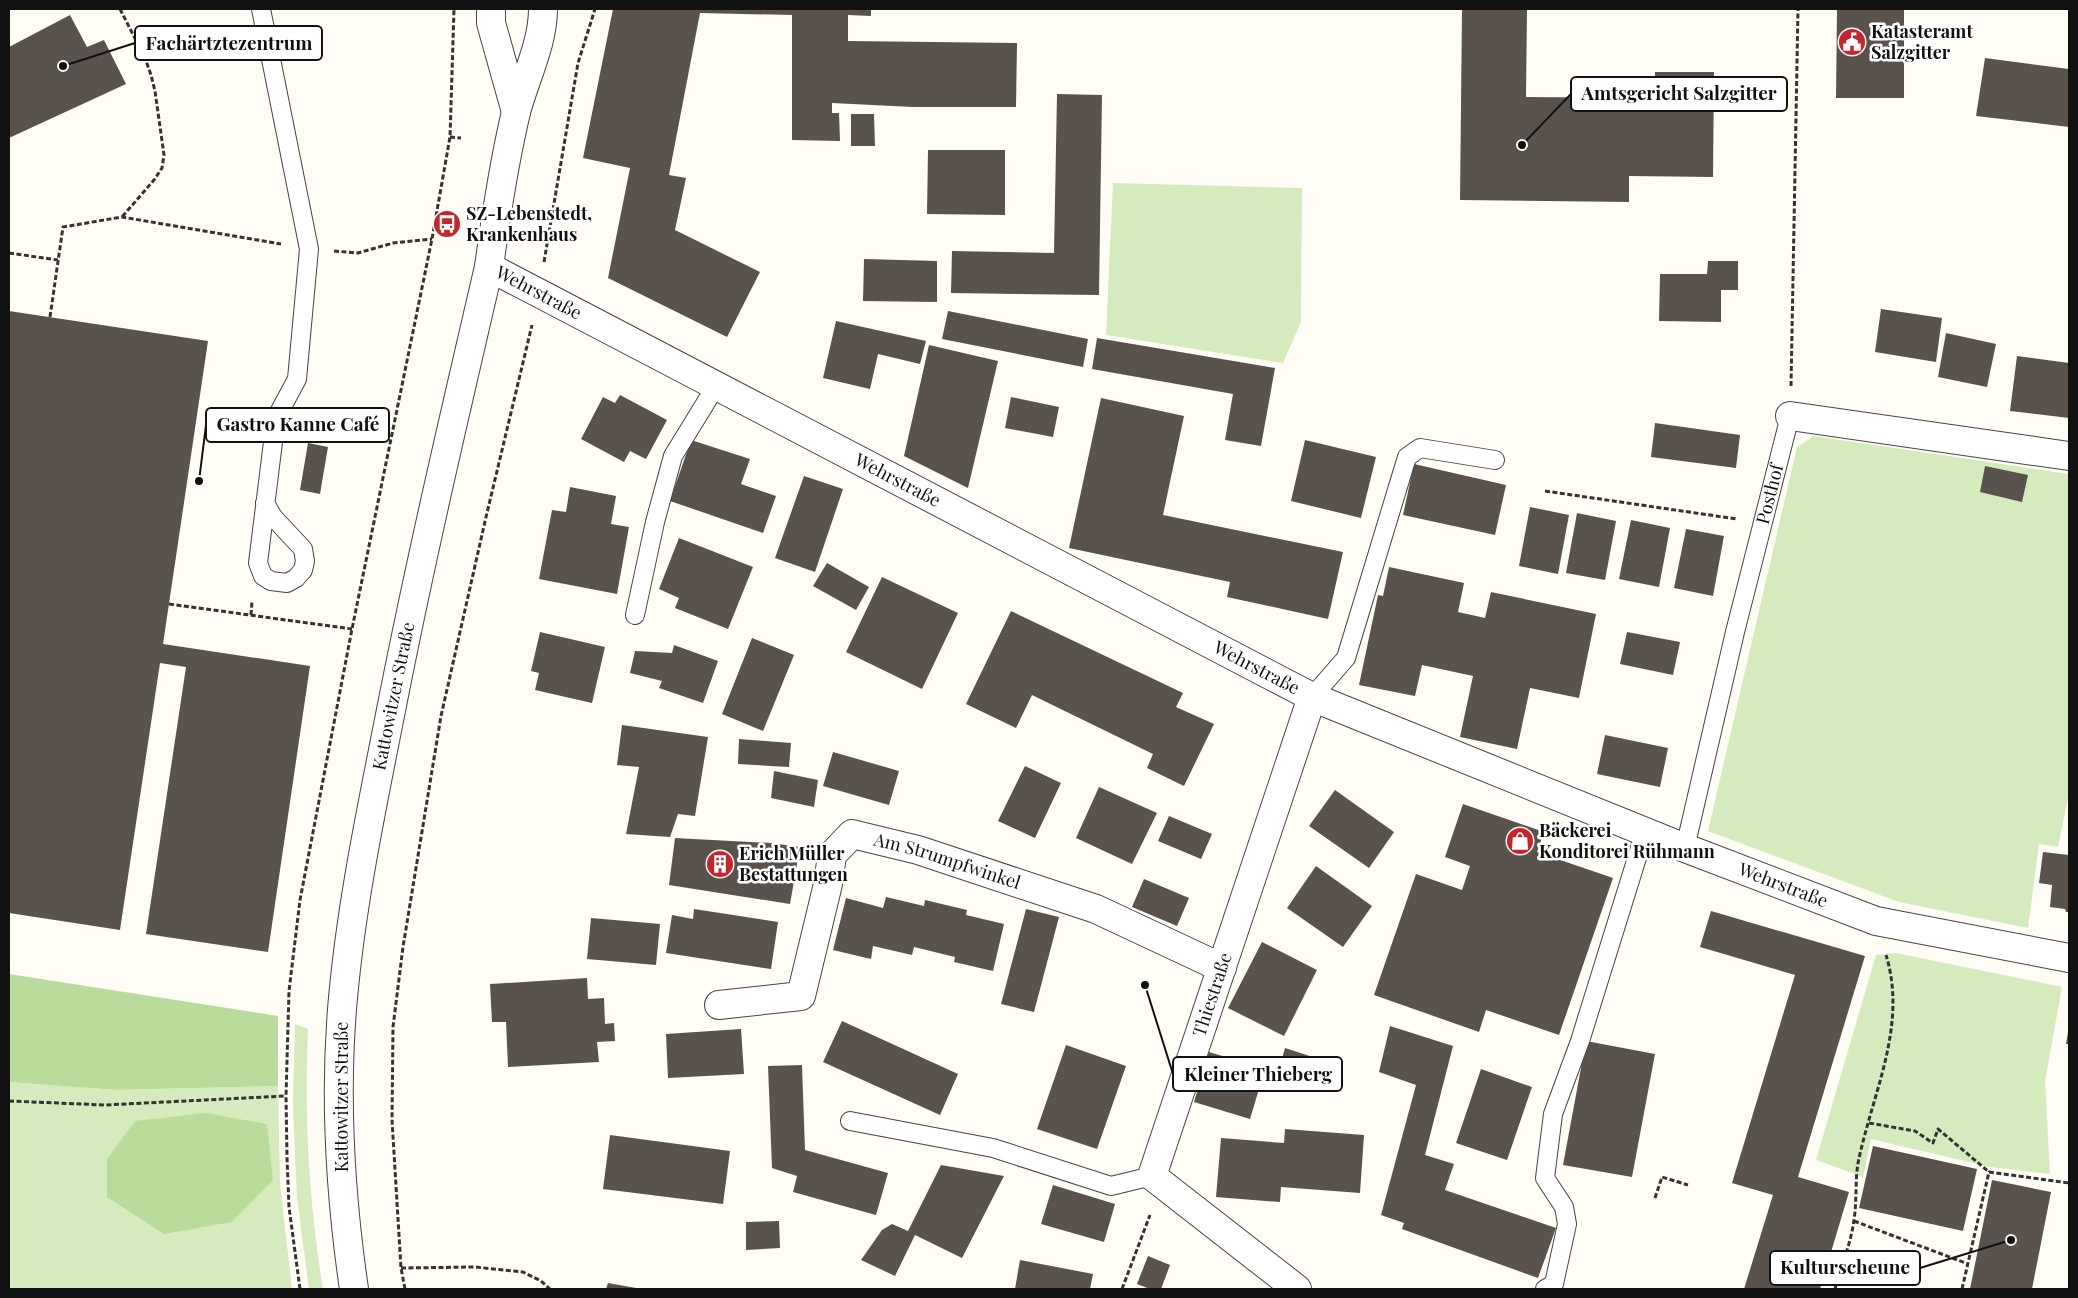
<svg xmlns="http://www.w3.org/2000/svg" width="2078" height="1298" font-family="'Playfair Display',serif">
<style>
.green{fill:#d5ebbd}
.forest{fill:#b9dc9c}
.building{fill:#5a524d}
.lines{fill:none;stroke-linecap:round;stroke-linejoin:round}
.service-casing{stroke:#444;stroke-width:20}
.minor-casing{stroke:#444;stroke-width:30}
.tertiary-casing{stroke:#444;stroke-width:30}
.path{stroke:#333;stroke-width:3;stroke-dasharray:5 2.5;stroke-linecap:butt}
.service{stroke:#fff;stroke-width:18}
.minor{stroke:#fff;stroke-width:28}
.tertiary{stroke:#fff;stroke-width:28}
.labels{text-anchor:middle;stroke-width:5;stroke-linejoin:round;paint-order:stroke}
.poi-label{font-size:18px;font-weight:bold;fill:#111;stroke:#fff;text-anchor:start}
.street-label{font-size:18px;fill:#111;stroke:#fff}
.leader{fill:none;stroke:#111;stroke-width:2}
.callout-dot{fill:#111;stroke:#fff;stroke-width:2}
.callout{fill:#fff;stroke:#111;stroke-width:2}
.callout-label{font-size:19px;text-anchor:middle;font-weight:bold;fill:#111}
</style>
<rect width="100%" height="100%" fill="#fffdf5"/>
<path class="green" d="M1113,183L1302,188L1301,322L1283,363L1106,335Z
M1814,436L2069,474V793L2058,847L2039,844L2028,928L1899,902L1708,831L1797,447Z
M1896,953L2062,987L2045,1081L2050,1174L1990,1167L1871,1139L1863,1177L1816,1160L1876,955Z
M295,1024L308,1029C304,1117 309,1203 323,1289H309L297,1197L295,1156L293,1103Z
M9,1082L116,1090L278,1086L280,1184L292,1289H9Z"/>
<path class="forest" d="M9,974L278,1016V1086L116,1090L9,1082Z
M205,1113L267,1124L273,1180L232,1222L164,1234L107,1197V1159L135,1121Z"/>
<path class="building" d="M613,9H871V16L848,15V41L1017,43L1016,107H913L832,103V113H839L840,141L792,140V15L700,13L669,175L686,178L675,230L760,272L727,337L608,278L630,168L583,158Z
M1462,9H1527L1526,97L1654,98L1655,72H1714L1713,177L1629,176V202L1460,200Z
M1837,9H1904V98H1836Z
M70,15L87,47L104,40L126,84L9,138V47Z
M1985,58L2069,69V127L1976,116Z
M1057,94L1102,95L1099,295L951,293L952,251L1054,253Z
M851,114H874L875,146H851Z
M928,150H1005V215L927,214Z
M864,259L937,261V302L863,301Z
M1708,261H1738V290H1721V322L1659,321L1660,274H1707Z
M1881,309L1942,318L1936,362L1875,352Z
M9,311L208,341L163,644L310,666L268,952L146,934L186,667L160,663L120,930L9,913Z
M948,311L1088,339L1083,367L942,339Z
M836,321L926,341L920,364L878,354L870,389L823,378Z
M1946,333L1996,344L1987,387L1938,377Z
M1097,338L1275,368L1261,446L1225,440L1233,394L1092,369Z
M929,345L998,361L968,488L904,456Z
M2017,356L2069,363V418L2010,411Z
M620,395L667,420L646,459L630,451L624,462L581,439L603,397L615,403Z
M1011,397L1059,407L1053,437L1005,428Z
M1101,398L1184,416L1163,515L1343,552L1328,619L1227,597L1230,582L1069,548Z
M1655,423L1740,435L1736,468L1651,457Z
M691,440L750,459L741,484L776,496L763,533L670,501Z
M1305,440L1376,457L1361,518L1291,501Z
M308,443L328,447L320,494L300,490Z
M1414,464L1506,485L1495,535L1403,515Z
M1985,466L2028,475L2022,502L1980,492Z
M804,476L843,489L815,572L775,558Z
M570,487L616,496L611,524L629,527L617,594L539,579L552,510L566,512Z
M1530,507L1569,515L1558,574L1519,566Z
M1577,513L1616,521L1605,580L1566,573Z
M1631,520L1670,528L1659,587L1619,579Z
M1686,529L1724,536L1713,596L1674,588Z
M679,538L753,567L728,629L675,608L679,598L659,589Z
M827,563L869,587L856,610L813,586Z
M1389,567L1464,583L1458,612L1485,618L1491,592L1596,614L1579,698L1530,688L1517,749L1460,737L1473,676L1422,665L1415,696L1359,685L1378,595L1383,596Z
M882,577L958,613L922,689L846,652Z
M1011,611L1183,693L1176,707L1214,724L1184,786L1147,768L1153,754L1032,695L1016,728L966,704Z
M540,632L605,647L592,703L535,690L539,673L531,671Z
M1627,632L1680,642L1673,675L1620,664Z
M752,638L794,655L763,731L722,714Z
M674,645L718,661L703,703L659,688L662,681L630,673L635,651L672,653Z
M622,725L708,737L695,816L678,814L670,837L626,834L639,767L617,765Z
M1605,735L1668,748L1660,787L1597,774Z
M739,739L791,743L789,767L738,764Z
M833,752L899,771L889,805L823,786Z
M1025,766L1061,783L1035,838L998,821Z
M774,771L818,780L814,807L771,798Z
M1099,787L1157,813L1132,864L1076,838Z
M1335,790L1394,832L1369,868L1309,826Z
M1463,804L1544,832L1537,852L1613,878L1559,1035L1486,1010L1479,1032L1374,995L1416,874L1462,890L1470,866L1445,857Z
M1169,816L1212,834L1201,859L1158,841Z
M675,838L771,843L800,847L790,904L669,885Z
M2043,852L2069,855V912H2066L2065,909L2050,907L2052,885L2039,883Z
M1316,866L1372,906L1343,947L1287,908Z
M1144,879L1189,898L1177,926L1132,907Z
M886,897L924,906L925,900L967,910L966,915L1004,924L993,971L954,962L955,957L914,947L912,955L873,946L871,959L833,950L846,898L883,908Z
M694,909L778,922L771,969L666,953L672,915L693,919Z
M1026,909L1059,917L1034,1012L1001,1004Z
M1711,911L1865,956L1798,1177L1849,1192L1820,1289H1744L1773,1195L1732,1183L1795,975L1700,947Z
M591,918L660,924L656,965L587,959Z
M1262,942L1317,970L1284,1036L1228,1008Z
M587,978L588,999L604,998L605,1024L614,1023L615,1041L597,1042L599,1062L508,1067L506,1022H492L490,984Z
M842,1021L958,1074L940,1115L823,1062Z
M1390,1026L1453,1046L1425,1155L1454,1164L1445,1190L1556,1228L1538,1278L1402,1229L1404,1223L1381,1215L1416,1085L1379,1072Z
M741,1029L744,1074L668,1078L666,1034Z
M2068,1032L2069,1033V1044H2066Z
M1586,1041L1655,1054L1632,1177L1563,1165Z
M1066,1045L1126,1066L1097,1149L1037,1129Z
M1285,1048L1322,1060L1313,1087L1277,1076Z
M1209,1052L1265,1069L1250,1119L1194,1102Z
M802,1065L805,1150L888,1173L876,1215L793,1192L797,1176L772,1168L768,1066Z
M1481,1069L1532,1087L1507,1160L1456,1143Z
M1285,1129L1364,1135L1360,1193L1281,1187L1280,1202L1216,1197L1221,1138L1284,1143Z
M610,1135L730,1151L723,1204L603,1189Z
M1873,1146L1977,1169L1963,1231L1859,1208Z
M941,1165L1004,1176L962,1258L915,1235L895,1276L861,1260L882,1230L892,1224L908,1231Z
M1992,1180L2051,1192L2032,1289H1970Z
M1053,1185L1115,1204L1104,1242L1041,1224Z
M779,1221L780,1248L746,1250V1222Z
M1148,1256L1170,1265L1161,1289H1150L1137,1284Z
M1020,1260L1093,1274L1090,1289H1015Z
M608,1283L636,1288V1289H606Z"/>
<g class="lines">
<defs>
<g id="service">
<path d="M261,9L309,249L297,379L276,418L258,563L263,576L271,581L287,583L296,578L303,570L305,561L303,549L273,517L265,503"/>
<path d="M635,615L655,522L673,456L716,386"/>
<path d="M1312,697L1346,658L1407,457L1420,448L1495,460"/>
<path id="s1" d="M1685,848L1735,632L1790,416"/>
<path d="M850,1121L993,1148L1111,1186L1152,1176"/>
<path d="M1545,1289L1554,1284L1567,1224L1564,1207L1545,1178L1553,1114L1580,1041L1645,832"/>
</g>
<g id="minor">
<path id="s2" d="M489,267L1312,697L1685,848L1876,921L2069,958"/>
<path d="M1790,416L2069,456"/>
<path id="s3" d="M719,1005L801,996L828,884L832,855L852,834L918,850L1096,909L1222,968"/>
<path id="s4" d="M1297,1289L1152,1176L1312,697"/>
</g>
<g id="tertiary">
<path d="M491,9V23L516,112"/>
<path id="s5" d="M354,1289C340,1193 334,1095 343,998C352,899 373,802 392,705C421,558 455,413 489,267C496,215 504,163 516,112C525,78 543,44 543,9"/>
</g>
</defs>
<use href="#service" class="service-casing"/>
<use href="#minor" class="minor-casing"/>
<use href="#tertiary" class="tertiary-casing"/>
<path class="path" d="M120,9L145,58L151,75L155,91L164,155L162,168L154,180L122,217
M450,137L461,138
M437,213L451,215
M334,251L358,253L393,243L432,239
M9,253L58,260
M544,262L578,63L595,9
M50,317L63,227L122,217L281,244
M1791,386L1798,9
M1545,491L1737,519
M169,604L352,629
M251,615L252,601
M9,1101L105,1105L286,1096
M1869,1123L1915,1131L1933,1143L1938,1129L1989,1172
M1655,1198L1662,1177L1688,1185
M1854,1221L1968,1264
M401,1268L475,1267L523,1272L541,1281L550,1289
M300,1289L289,1207L287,1158L286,1096L289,991L300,900L352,629L432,239L450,137L454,9
M405,1289L401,1268L392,1120L393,1027L403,947L441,716L486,517L532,325
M1122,1289L1150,1215
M1835,1289C1841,1267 1851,1243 1854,1220C1857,1201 1855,1181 1858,1163C1872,1094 1908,1026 1886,955
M1962,1289L1989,1172L2069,1183"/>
<use href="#service" class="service"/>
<use href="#minor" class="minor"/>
<use href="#tertiary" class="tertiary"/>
</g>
<defs>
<symbol id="civic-disc" viewBox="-11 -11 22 22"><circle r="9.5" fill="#c4262e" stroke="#fff"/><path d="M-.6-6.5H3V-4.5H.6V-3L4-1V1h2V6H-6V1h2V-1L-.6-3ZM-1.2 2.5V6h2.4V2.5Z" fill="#fff"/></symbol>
<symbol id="bus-disc" viewBox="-11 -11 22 22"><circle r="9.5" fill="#c4262e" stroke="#fff"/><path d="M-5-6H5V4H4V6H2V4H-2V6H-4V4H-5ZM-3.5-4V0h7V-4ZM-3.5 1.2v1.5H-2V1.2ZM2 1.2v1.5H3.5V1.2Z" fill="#fff"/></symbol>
<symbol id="shop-disc" viewBox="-11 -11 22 22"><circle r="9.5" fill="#c4262e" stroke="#fff"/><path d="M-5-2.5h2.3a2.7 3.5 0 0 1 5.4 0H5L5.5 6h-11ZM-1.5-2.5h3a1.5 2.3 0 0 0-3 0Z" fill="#fff"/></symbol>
<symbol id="building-disc" viewBox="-11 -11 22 22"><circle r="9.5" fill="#c4262e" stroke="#fff"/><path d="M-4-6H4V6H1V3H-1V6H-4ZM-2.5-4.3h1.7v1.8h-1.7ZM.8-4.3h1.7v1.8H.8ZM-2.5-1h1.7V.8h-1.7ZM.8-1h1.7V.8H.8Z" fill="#fff"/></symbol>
</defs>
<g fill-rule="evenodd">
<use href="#civic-disc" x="1836" y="26" width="32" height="32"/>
<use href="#bus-disc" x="431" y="208" width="32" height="32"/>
<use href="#shop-disc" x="1504" y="825" width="32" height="32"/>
<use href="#building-disc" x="704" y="848" width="32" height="32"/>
</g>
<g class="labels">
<g class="poi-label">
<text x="1871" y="38">Katasteramt<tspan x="1871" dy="21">Salzgitter</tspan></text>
<text x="466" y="220">SZ-Lebenstedt,<tspan x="466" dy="21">Krankenhaus</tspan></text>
<text x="1539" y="837">Bäckerei<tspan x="1539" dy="21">Konditorei Rühmann</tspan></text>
<text x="739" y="860">Erich Müller<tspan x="739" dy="21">Bestattungen</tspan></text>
</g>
<g class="street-label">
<text dy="6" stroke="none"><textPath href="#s2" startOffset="56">Wehrstraße</textPath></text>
<text dy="6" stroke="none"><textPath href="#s2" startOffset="461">Wehrstraße</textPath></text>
<text dy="6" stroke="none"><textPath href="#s1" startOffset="364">Posthof</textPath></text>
<text dy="6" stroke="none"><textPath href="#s2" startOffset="866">Wehrstraße</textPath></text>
<text dy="6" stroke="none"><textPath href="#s5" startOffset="598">Kattowitzer Straße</textPath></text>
<text dy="6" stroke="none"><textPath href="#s3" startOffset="355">Am Strumpfwinkel</textPath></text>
<text dy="6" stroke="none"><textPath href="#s2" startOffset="1436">Wehrstraße</textPath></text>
<text dy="6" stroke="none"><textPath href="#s4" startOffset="375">Thiestraße</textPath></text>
<text transform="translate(342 1097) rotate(-90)" y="6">Kattowitzer Straße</text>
</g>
</g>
<path class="leader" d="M63 66L135 43M1522 145L1571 94M199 481L206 425M1145 985L1173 1074M2011 1240L1920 1268"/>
<g class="callout-dot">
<circle cx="63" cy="66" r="5"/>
<circle cx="1522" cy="145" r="5"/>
<circle cx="199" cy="481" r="5"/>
<circle cx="1145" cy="985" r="5"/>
<circle cx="2011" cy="1240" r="5"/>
</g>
<g class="callout">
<rect x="135" y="26" width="187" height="34" rx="5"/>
<rect x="1571" y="77" width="216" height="34" rx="5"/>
<rect x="206" y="408" width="183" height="34" rx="5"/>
<rect x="1173" y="1057" width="169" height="34" rx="5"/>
<rect x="1770" y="1251" width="150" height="34" rx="5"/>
</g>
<g class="callout-label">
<text x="229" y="50">Fachärtztezentrum</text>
<text x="1679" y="100">Amtsgericht Salzgitter</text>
<text x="298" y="431">Gastro Kanne Café</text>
<text x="1258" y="1081">Kleiner Thieberg</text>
<text x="1845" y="1274">Kulturscheune</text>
</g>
<rect width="2078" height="1298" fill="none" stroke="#111111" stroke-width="20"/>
</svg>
